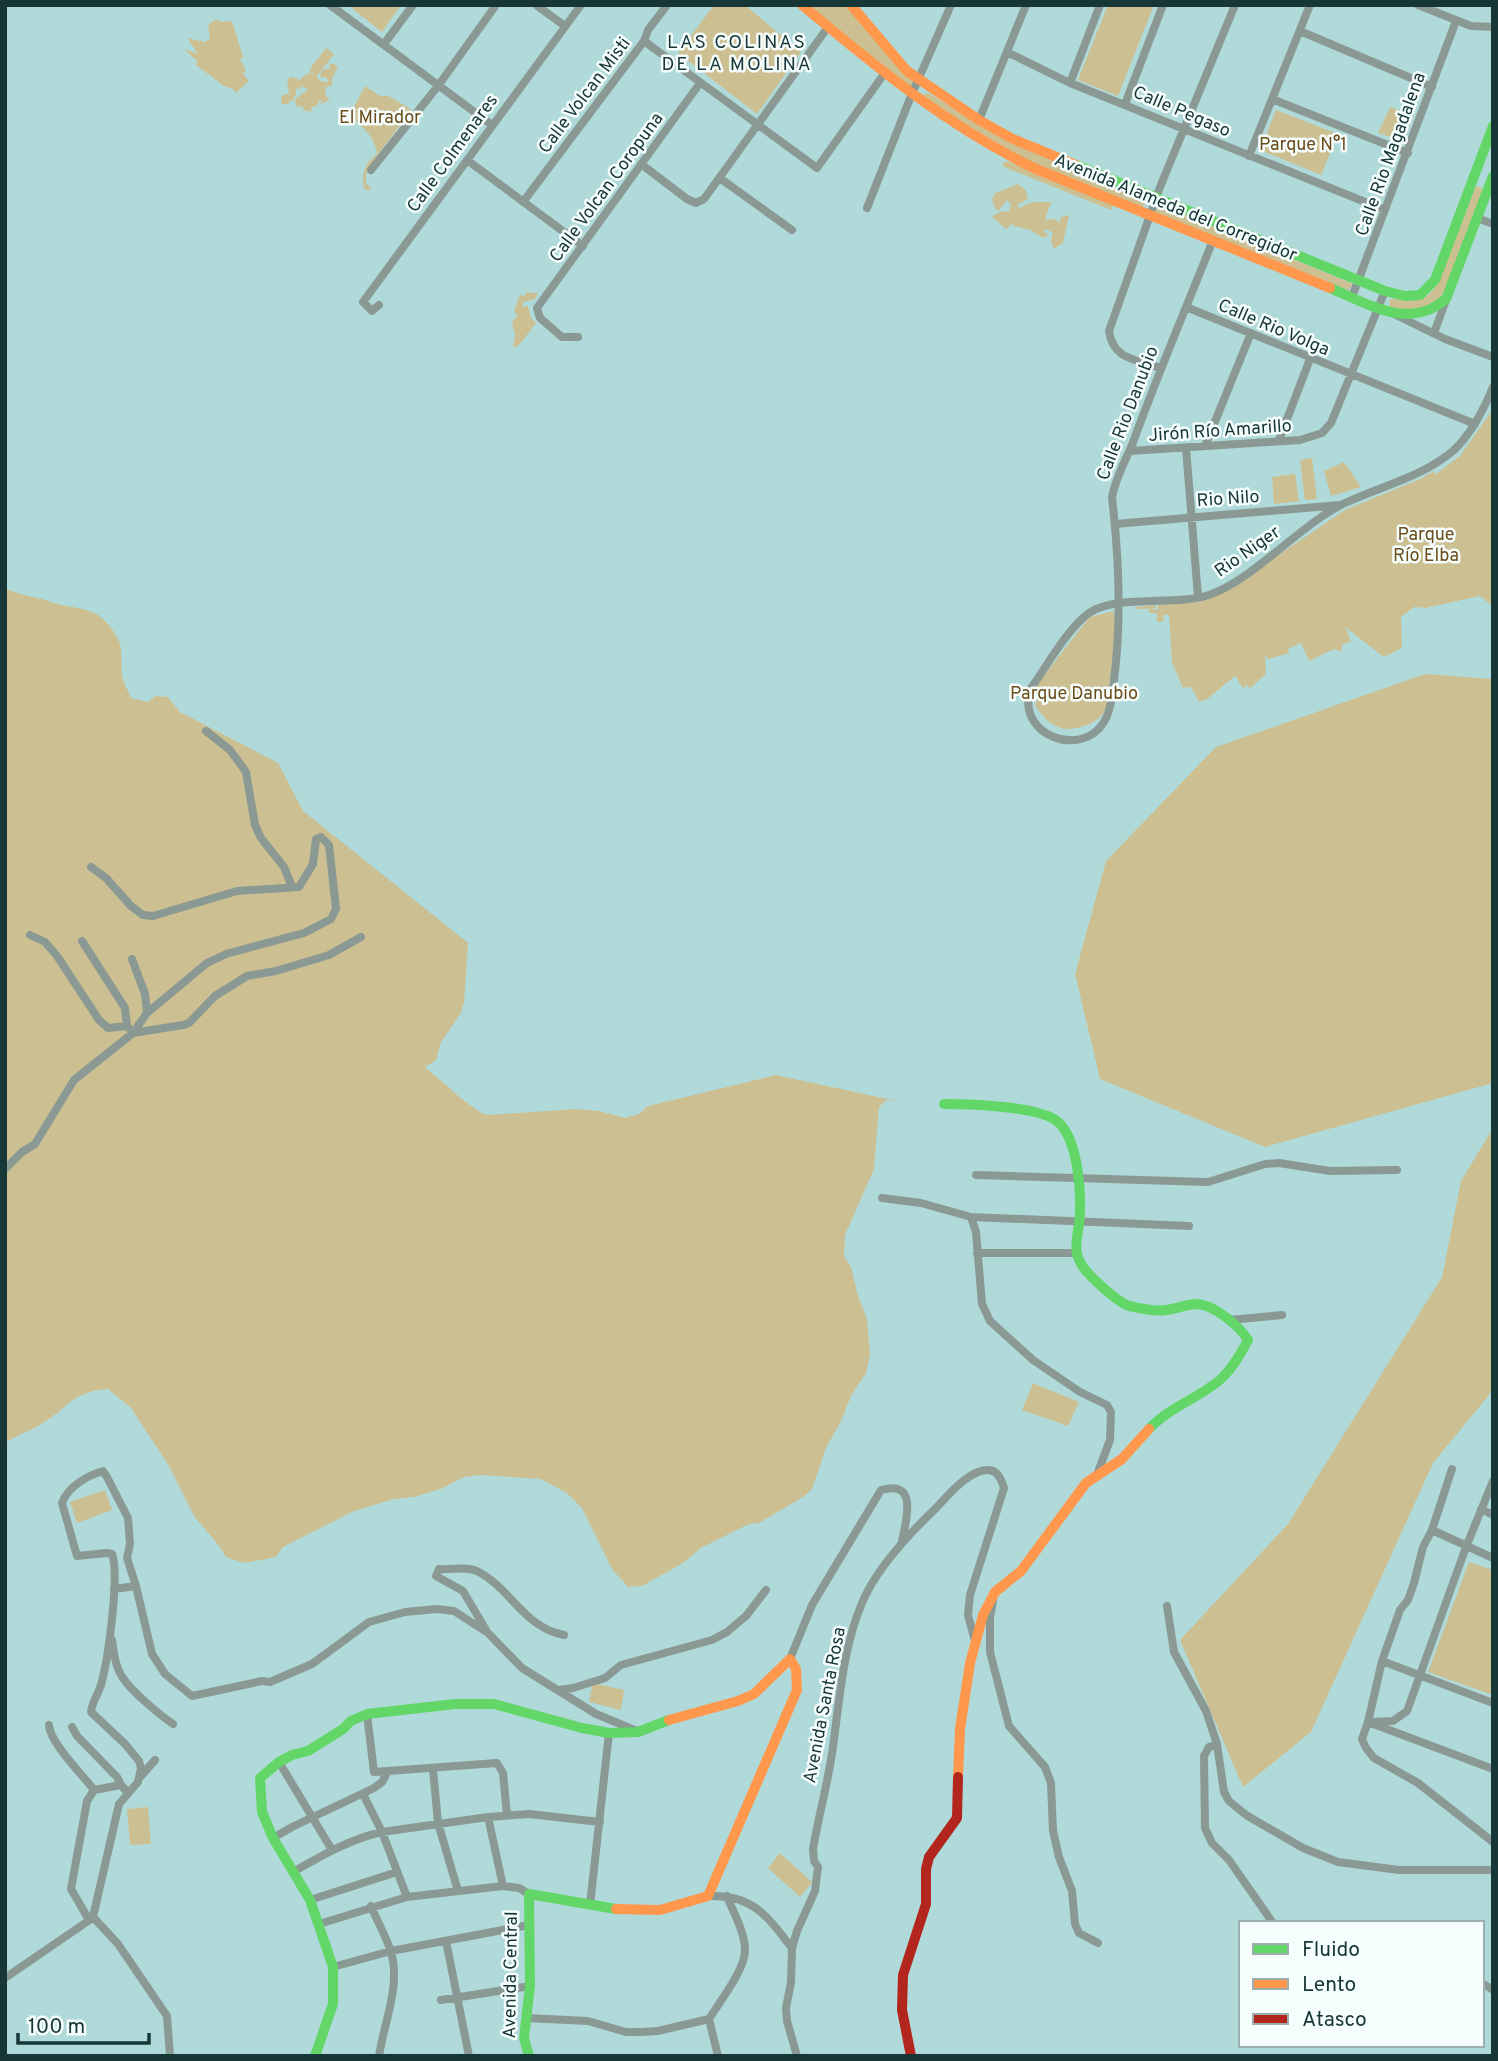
<svg xmlns="http://www.w3.org/2000/svg" width="1498" height="2061" font-family="Overpass,sans-serif">
<style>
.green{fill:#ccc092}
.lines{fill:none;stroke-linecap:round;stroke-linejoin:round}
.street{stroke:#8a9993;stroke-width:8}
.fast{stroke:#63d668;stroke-width:10}
.slow{stroke:#ff974d;stroke-width:10}
.jam{stroke:#b3261e;stroke-width:10}
.labels{text-anchor:middle;stroke-width:5;stroke-linejoin:round;paint-order:stroke}
.street-label{font-size:18px;fill:#173737;stroke:#f6fefd}
.park-label{font-size:18px;fill:#6c4c19;stroke:#f6fefd}
.neighbourhood-label{font-size:19px;letter-spacing:2px;fill:#173737;stroke:#f6fefd}
</style>
<rect width="100%" height="100%" fill="#b0dada"/>
<path class="green" d="M348,5H401L382,32Z
M714,5H745L801,52L757,114L678,53Z
M809,5H845L913,80L912,86L907,88Z
M1108,5H1154L1118,96L1078,80Z
M216,19L221,22L232,21L243,57L240,60L246,70L243,74L249,81L236,93L233,89L224,86L196,65L197,61L184,49L198,54L187,38L205,42L210,38L208,25Z
M326,48L334,54L317,76L320,81L328,82L327,78L321,77L320,74L324,69H329L330,63L338,66L332,79V85L325,88L326,96L330,99L322,104L320,99L317,106L312,107L311,112L304,110L302,106L297,107L295,102L296,98L307,91L308,86L305,89L301,86L299,90L296,88V96L294,97L293,101H289V104H282L281,96L289,93L287,79L293,77L299,80L310,72L315,75L309,70Z
M365,86L380,96H389L412,110L378,154L380,155L366,175V183L371,188L369,191L364,188C361,172 365,164 377,154C376,139 364,127 352,119L350,114Z
M1410,87L1418,90L1420,94L1408,129L1396,124L1390,137L1378,133L1390,107L1401,111Z
M925,93L930,94L983,128L1027,150L1144,198L1145,205L1140,206L1021,158L980,137L922,99Z
M1276,110L1338,134L1321,175L1260,150Z
M1007,161L1113,205L1111,210L1002,166L1003,163Z
M1018,184L1026,191L1028,199L1017,205L1019,208L1033,202H1051L1045,220L1055,219L1059,223L1061,217L1069,215L1063,243L1054,249L1051,241L1053,233L1046,229L1044,232L1049,235L1043,238L1031,230L1014,226L1013,224L1006,229L992,217L999,212L1009,211L1011,205L1007,200L999,210H996L992,200L995,193Z
M1476,186L1484,189L1448,286C1431,314 1418,314 1389,307L1390,299C1412,299 1422,307 1438,284Z
M1161,205L1351,283L1352,286L1348,290L1157,213L1156,210Z
M528,291L530,293H538L535,299L523,302V307L528,306L531,318L536,323L520,344L513,348L515,335L512,322L517,316L514,310L520,295L524,296Z
M1493,409V606L1480,596L1425,608L1414,607L1401,617L1402,648L1384,657L1345,627L1351,641L1342,645L1341,652L1334,649L1309,661L1301,643L1288,649L1289,653L1268,659L1265,655L1266,674L1250,688L1246,685L1243,688L1235,676L1207,699L1199,702L1191,687L1183,688L1172,662L1169,615H1163L1164,621L1157,622V613H1149V609H1135V607L1156,605V608L1151,609L1158,610V605L1197,602L1221,594L1345,510L1420,479L1434,471L1436,474L1460,456Z
M1312,458L1317,499L1305,500L1300,460Z
M1344,462L1361,487L1331,496L1324,471Z
M1295,474L1299,501L1274,504L1272,477Z
M5,588C17,594 29,596 42,599C47,600 52,603 58,604C87,611 99,607 117,637C124,648 120,662 122,674C123,684 128,689 131,698L148,702L155,696L168,697L180,712L278,763L303,811L468,943L464,1003L461,1013L441,1042L436,1060L425,1067L462,1099L481,1113L489,1115L575,1109L599,1111L625,1118L639,1114L648,1106L776,1075L897,1101L886,1100L879,1107L874,1169L845,1235L844,1256L851,1267L858,1296L867,1319L870,1354L866,1373L851,1396L841,1421L826,1448L812,1489L803,1497L759,1523L749,1524L701,1548L683,1563L642,1586L628,1587L612,1569L582,1508L567,1493L541,1479L480,1475L464,1477L441,1489L414,1497L394,1499L354,1511L283,1547L276,1557L244,1563L226,1557L220,1547L194,1516L169,1466L131,1408L108,1389C70,1392 69,1408 40,1425C28,1432 18,1434 5,1443Z
M1114,611C1117,637 1113,661 1109,686C1108,693 1108,702 1106,708C1101,720 1088,726 1076,728C1057,732 1047,722 1036,707L1037,685L1080,629L1090,617Z
M1425,674L1493,679V1083L1265,1147L1100,1079L1075,974L1106,861L1216,747Z
M1493,1128V1390L1433,1463L1311,1732L1243,1787L1180,1640L1288,1524L1442,1277L1461,1181Z
M1033,1383L1079,1402L1068,1426L1022,1410Z
M105,1490L112,1510L77,1523L70,1502Z
M1469,1562L1493,1570V1695L1428,1672Z
M593,1683L624,1690L621,1710L589,1702Z
M148,1807L151,1844L130,1845L127,1809Z
M780,1853L812,1882L800,1897L768,1868Z"/>
<g class="lines">
<path class="street" d="M330,5L492,125
M536,5L565,26
M1418,5L1471,26L1493,27
M1300,31L1432,87
M644,41L817,168L884,74
M384,44L413,5
M1007,52L1070,83L1385,210
M1070,83L1100,5
M1272,99L1408,153
M1125,104L1163,5
M979,120L1026,5
M1249,156L1310,5
M467,160L583,246
M641,164L687,199L696,203L704,199L828,27
M371,170L438,86L496,5
M721,179L792,230
M523,202L644,41L648,30L667,5
M867,208L911,96L951,5
M1477,218L1493,224
M1213,240C1187,306 1159,371 1135,437C1128,457 1116,475 1112,497C1119,558 1122,619 1114,680C1113,693 1111,710 1104,722C1081,760 1014,734 1031,688C1047,666 1067,629 1089,613C1117,594 1176,606 1209,595C1255,579 1299,525 1345,503C1381,486 1423,477 1454,450C1472,433 1484,409 1493,387
M1352,297L1456,21
M379,305L372,311L363,302L581,5
M1186,307L1475,424
M1396,315L1445,339L1493,357
M1434,333L1446,300
M578,337H562L540,318L537,308L700,83
M1160,368C1136,359 1113,360 1109,331L1160,187L1235,5
M1279,440L1310,359
M1205,446L1251,333
M1186,448L1198,597
M1130,451L1300,440L1322,433L1331,423L1385,291
M1115,524L1340,505
M206,731L230,750L246,772L255,825L261,838L284,867L292,887
M30,935L45,942L57,956L99,1020L108,1028L127,1026L125,1008L82,941
M132,959L145,994L147,1013
M127,1026L133,1033L183,1025L189,1023L215,996L247,976L276,971L329,955L361,937
M5,1169L22,1152L35,1144L74,1080L133,1033L147,1013L207,963L226,954L304,933L331,919L336,909L329,845L321,837L316,839L313,864L299,887L237,891L153,916L143,915L131,906L106,878L91,867
M976,1175L1208,1182L1265,1164L1279,1163L1330,1171L1397,1170
M882,1198L921,1203L971,1217L976,1232L982,1304L990,1321L1033,1360L1080,1392L1107,1405L1111,1412L1110,1440L1098,1472
M971,1217L1189,1226
M977,1253H1075
M1229,1320L1282,1315
M1452,1469L1432,1530L1423,1547L1414,1583L1408,1600L1400,1610L1382,1661L1368,1722L1493,1769
M1493,1481L1466,1547L1407,1711L1393,1721L1368,1722L1362,1739L1366,1748L1374,1758L1418,1783L1493,1842
M1481,1509L1493,1515
M1432,1530L1493,1558
M114,1589L136,1586
M993,1601L990,1617V1652L1009,1726L1045,1767L1051,1783L1053,1831L1059,1857L1072,1891L1075,1924L1079,1933L1098,1943
M1167,1606L1174,1652L1206,1711L1217,1744L1224,1792L1229,1801L1246,1815L1303,1848L1338,1862L1399,1870H1493
M486,1630L463,1591L436,1576L439,1569C452,1570 466,1566 477,1571C511,1588 523,1627 564,1635
M112,1640C114,1653 115,1667 123,1678C132,1692 160,1715 173,1724
M790,1659L812,1605L881,1490C919,1479 906,1521 902,1541
M1382,1661L1493,1703
M559,1690L573,1688L605,1678L621,1665L712,1640L727,1632L746,1616L766,1590
M367,1714L374,1772L497,1763L503,1773L507,1815
M49,1725C50,1743 82,1774 94,1790
M72,1727L77,1736L117,1777L121,1785
M1217,1744L1209,1747L1204,1756L1205,1828L1212,1843L1229,1860L1273,1923
M279,1762L332,1850
M433,1769L438,1823L458,1891
M141,1776L155,1760
M363,1794L382,1832L407,1897
M488,1817L503,1886
M273,1838L292,1827L374,1788L382,1782L388,1771
M293,1872C321,1856 350,1839 382,1832L488,1817L529,1814L600,1822
M708,1896C753,1894 767,1916 792,1948
M310,1900L397,1872
M590,1905L609,1733
M371,1906C377,1921 386,1936 391,1952C401,1986 384,2022 379,2056
M93,1917L119,1804L138,1782L141,1768L139,1761L125,1744L91,1712C92,1701 100,1692 102,1681C108,1658 120,1574 112,1554L107,1553L77,1556L62,1503C68,1487 86,1476 103,1471L107,1477L128,1518L130,1544L127,1558L136,1586L152,1654L165,1674L192,1696L262,1681L270,1682L312,1664L369,1622L405,1612L437,1609L454,1611L488,1633L522,1668L596,1714L637,1731
M93,1917L118,1944L167,2016L170,2056
M89,1920L71,1889L87,1801L94,1790L121,1785L128,1793
M319,1924L407,1897L503,1886L519,1888L529,1894
M446,1941L469,2056
M333,1967L391,1951L529,1925
M5,1978L91,1919
M1482,1983L1493,1990
M441,2000L530,1986
M527,2018L588,2021L626,2032H642L658,2031L709,2019C720,2001 745,1970 745,1950C745,1932 733,1912 727,1896
M709,2019L718,2056
M797,2056L787,2021L786,2008L791,1982L792,1948L797,1931L815,1891L818,1867L814,1861L813,1849C819,1813 830,1776 834,1739C840,1694 844,1645 862,1603C876,1569 908,1535 934,1510C947,1497 961,1479 978,1472C994,1466 1000,1474 1004,1488L970,1595L968,1615L975,1641"/>
<path class="fast" d="M1076,165L1385,291L1405,296L1420,295L1435,280L1493,126
M1330,288C1369,304 1409,331 1446,299L1493,176
M944,1104C969,1104 1040,1106 1058,1122C1079,1140 1082,1198 1079,1224C1076,1244 1072,1256 1088,1273C1095,1281 1119,1303 1129,1306C1140,1308 1155,1312 1166,1310C1176,1309 1187,1304 1197,1304C1215,1305 1239,1326 1248,1340C1241,1353 1234,1366 1223,1377C1201,1398 1170,1406 1149,1429
M315,2056L333,2004V1967L310,1900L273,1838L262,1812L260,1778L279,1762L292,1755L308,1751L343,1729L351,1721L367,1714L455,1704H494L582,1728L609,1733L638,1732L669,1720
M529,2056L524,2038L530,1986L529,1894L616,1909"/>
<path class="slow" d="M802,5C876,67 948,127 1036,169L1330,288
M851,5L907,71L979,120L1013,139L1076,165
M958,1777L960,1729L970,1663L983,1615L995,1592L1021,1571L1086,1483L1122,1459L1149,1429
M616,1909L660,1910L708,1896L797,1690L796,1669L790,1659L754,1694L738,1701L669,1720"/>
<path class="jam" d="M911,2056L902,2010L903,1975L926,1904V1869L929,1857L957,1818L958,1777"/>
</g>
<g class="labels">
<g class="street-label">
<text transform="translate(584 95) rotate(-53)" y="6">Calle Volcan Misti</text>
<text transform="translate(1182 111) rotate(23)" y="6">Calle Pegaso</text>
<text transform="translate(452 153) rotate(-54)" y="6">Calle Colmenares</text>
<text transform="translate(1390 154) rotate(-70)" y="6">Calle Rio Magadalena</text>
<text transform="translate(606 187) rotate(-54)" y="6">Calle Volcan Coropuna</text>
<text transform="translate(1176 207) rotate(22)" y="6">Avenida Alameda del Corregidor</text>
<text transform="translate(1274 327) rotate(23)" y="6">Calle Rio Volga</text>
<text transform="translate(1127 413) rotate(-69)" y="6">Calle Rio Danubio</text>
<text transform="translate(1220 430) rotate(-4)" y="6">Jirón Río Amarillo</text>
<text transform="translate(1228 498) rotate(-4)" y="6">Rio Nilo</text>
<text transform="translate(1247 551) rotate(-35)" y="6">Rio Niger</text>
<text transform="translate(824 1705) rotate(-79)" y="6">Avenida Santa Rosa</text>
<text transform="translate(510 1975) rotate(-89)" y="6">Avenida Central</text>
</g>
<g class="park-label">
<text x="380" y="123">El Mirador</text>
<text x="1303" y="150">Parque N°1</text>
<text x="1426" y="540">Parque<tspan x="1426" dy="21">Río Elba</tspan></text>
<text x="1074" y="699">Parque Danubio</text>
</g>
<g class="neighbourhood-label">
<text x="737" y="48">LAS COLINAS<tspan x="737" dy="22">DE LA MOLINA</tspan></text>
</g>
</g>
<rect width="1498" height="2061" fill="none" stroke="#173737" stroke-width="14"/>
<rect x="1239" y="1921" width="245" height="126" fill="#f6fefd" stroke="#9daeae" stroke-width="2"/>
<rect x="1253" y="1944" width="35" height="10" fill="#63d668" stroke="#9daeae" stroke-width="2"/>
<text x="1302" y="1956" font-size="21" fill="#173737">Fluido</text>
<rect x="1253" y="1979" width="35" height="10" fill="#ff974d" stroke="#9daeae" stroke-width="2"/>
<text x="1302" y="1991" font-size="21" fill="#173737">Lento</text>
<rect x="1253" y="2014" width="35" height="10" fill="#b3261e" stroke="#9daeae" stroke-width="2"/>
<text x="1302" y="2026" font-size="21" fill="#173737">Atasco</text>
<path d="M18 2033v10h131v-10" fill="none" stroke="#173737" stroke-width="3.5"/>
<text x="28" y="2033" font-size="21" fill="#173737" stroke="#f6fefd" stroke-width="5" paint-order="stroke">100 m</text>
</svg>
